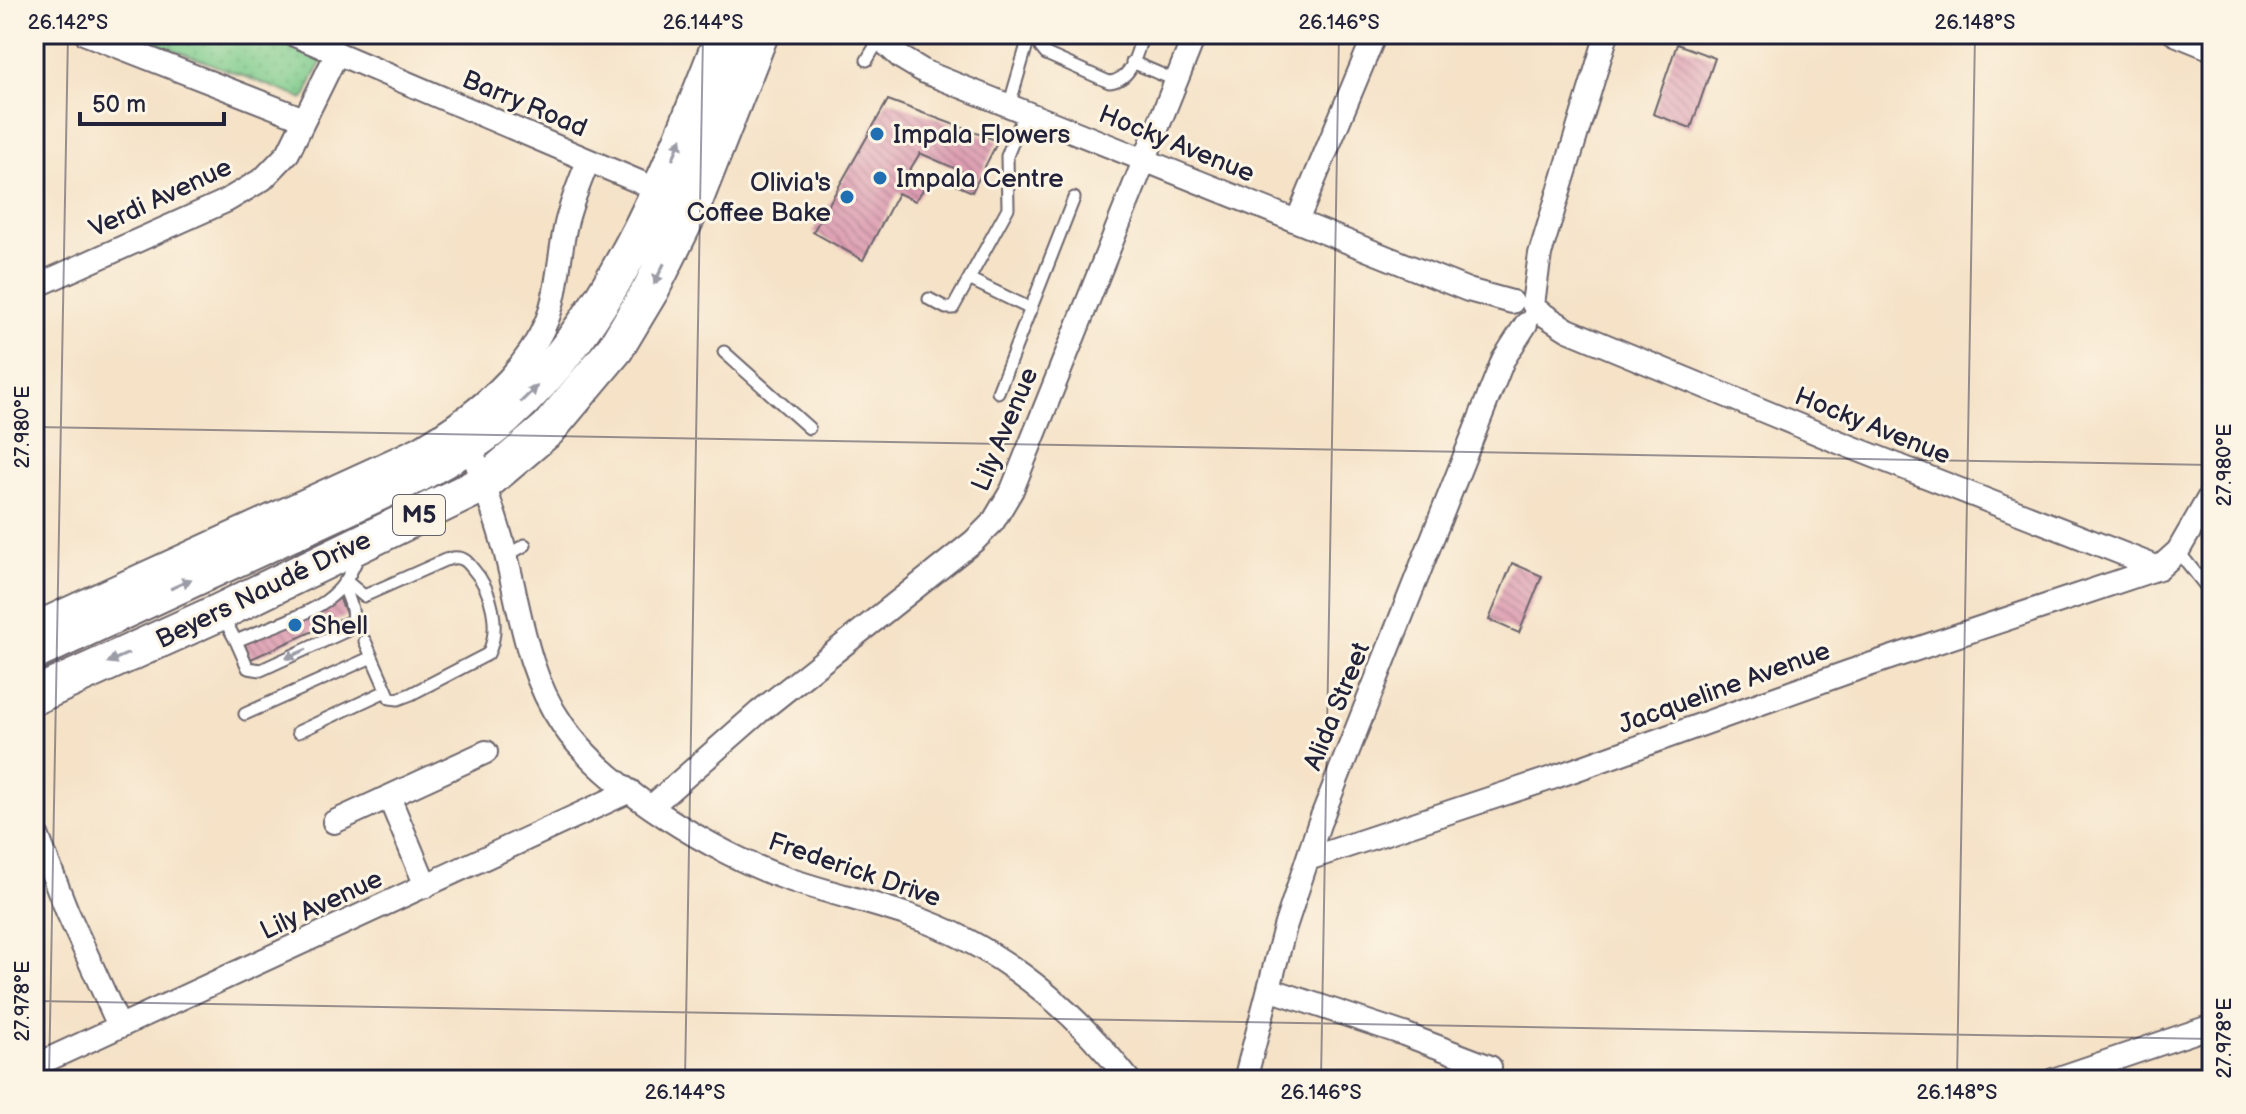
<svg xmlns="http://www.w3.org/2000/svg" width="2246" height="1114" font-family="'Balsamiq Sans',sans-serif">
<style>
.park{fill:url(#park-dots);stroke:#507663;stroke-width:2}
.building{fill:url(#building-back-hatch)}
.lines{fill:none;stroke-linecap:round;stroke-linejoin:round}
.lane-casing{stroke:#6c656c;stroke-width:15}
.street-casing{stroke:#6c656c;stroke-width:26}
.primary-casing{stroke:#6c656c;stroke-width:40}
.lane{stroke:#fff;stroke-width:11}
.street{stroke:#fff;stroke-width:22}
.primary{stroke:#fff;stroke-width:36}
.oneway{fill:#9c9ca7}
.ticks{fill:none;stroke:#22223b;stroke-width:2;stroke-opacity:0.45}
.poi-dot{fill:#1f6fb2;stroke:#fcf5e5;stroke-width:3}
.labels{text-anchor:middle;stroke-width:6;stroke-linejoin:round;paint-order:stroke}
.shield{fill:#fcf5e5;stroke:#63616e;stroke-width:2}
.shield-label{font-size:24px;font-weight:bold;fill:#22223b}
.street-label{font-size:26px;fill:#22223b;stroke:#fcf5e5}
.poi-label{font-size:26px;fill:#22223b;stroke:#fcf5e5;text-anchor:start}
.neatline{fill:none;stroke:#22223b;stroke-width:3}
.ticks-label{font-size:20px;text-anchor:middle;fill:#22223b}
</style>
<defs>
<pattern id="park-dots" width="8" height="8" patternUnits="userSpaceOnUse" patternTransform="scale(2)"><rect width="8" height="8" fill="#7dcb8b"/><path d="M2 2h.1M6 6h.1" fill="none" stroke="#6cae79" stroke-width="1.8" stroke-linecap="round"/></pattern>
<pattern id="building-back-hatch" width="6" height="6" patternUnits="userSpaceOnUse" patternTransform="scale(2)"><rect width="6" height="6" fill="#db99af"/><path d="M-1 5l2 2M0 0l6 6M5-1l2 2" fill="none" stroke="#b17c90"/></pattern>
</defs>
<rect width="100%" height="100%" fill="#fcf5e5"/>
<filter id="ink" filterUnits="userSpaceOnUse"><feTurbulence type="fractalNoise" baseFrequency=".0125" numOctaves="2"/><feDisplacementMap in="SourceGraphic" scale="16" xChannelSelector="R" yChannelSelector="G"/><feConvolveMatrix kernelMatrix="1 2 1 2 8 2 1 2 1" color-interpolation-filters="sRGB"/></filter>
<filter id="wash" filterUnits="userSpaceOnUse"><feTurbulence type="fractalNoise" baseFrequency=".006" numOctaves="4" result="noise"/><feDisplacementMap in="SourceGraphic" scale="32" xChannelSelector="R" yChannelSelector="G"/><feGaussianBlur stdDeviation="1.8" result="paint"/><feColorMatrix in="noise" values="0 0 0 0 0 0 0 0 0 0 0 0 0 0 0 0 0 1.4 0 .05"/><feComposite in="paint" operator="in"/></filter>
<g filter="url(#wash)">
<rect width="100%" height="100%" fill="#f5e2c7"/>
<path class="park" d="M132,34H298L328,47L304,99Z"/>
<g id="blocks">
<path class="building" d="M1677,44L1715,58L1691,128L1653,114Z
M888,100L998,141L972,192L954,184L961,171L920,153L908,173L927,184L915,201L898,193L863,260L813,232Z
M1512,563L1542,576L1519,633L1489,620Z
M339,597L347,616L251,659L243,640Z"/>
</g>
</g>
<g filter="url(#ink)">
<use href="#blocks" fill-opacity="0" stroke="#6c656c" stroke-width="2"/>
<g class="lines">
<defs>
<path id="lane" d="M1044,34L1041,48L1046,54L1109,82C1133,80 1136,53 1143,34
M867,60L880,38
M1132,62L1177,81
M1009,106L1030,34
M969,279L1031,309
M929,299L946,308H953L1008,208L1007,156L1025,112
M724,352L809,428
M998,392L1074,198
M2178,551L2212,594
M506,556L525,545
M346,581L364,596L445,560C450,559 454,557 458,558C465,558 469,564 473,569C492,590 501,628 488,654L411,694L398,699L390,698L365,641
M223,617L236,641C263,629 311,615 332,596C345,586 352,570 359,555
M236,641L248,668L261,670L348,630C358,614 349,600 343,584
M245,714L372,657
M298,732L386,691"/>
<path id="street" d="M86,34L304,119
M292,34L670,195
M875,34L900,57L925,72L1468,290L1512,302
M2175,34L2212,49
M1297,221L1375,34
M34,287L226,201L263,179L288,153L337,53
M1533,304L1540,254L1607,34
M1535,309L1568,330L1841,443L2159,568
M470,445C483,482 498,521 507,559C521,616 528,675 562,724C604,787 717,855 788,879C847,899 910,910 965,939C1030,973 1084,1023 1129,1080
M34,624L419,448C470,418 524,377 547,320C558,293 559,254 566,224C571,203 580,182 588,161
M389,797L426,886
M652,806L759,712L974,541L993,522L1012,490L1195,34
M334,822L486,752
M34,827L67,911L119,1026
M1308,859L1555,777L1848,672L2159,568L2178,551L2212,492
M1269,989L1404,1034L1490,1067
M34,1066L630,791
M1245,1080L1285,927L1319,824L1503,360L1526,324
M2053,1080L2212,1026"/>
<path id="primary" d="M34,652L418,474C448,457 479,441 505,417C616,317 671,170 724,34
M34,696L220,612L483,484L548,429L615,349L651,289L693,204L760,34"/>
</defs>
<use href="#lane" class="lane-casing"/>
<use href="#street" class="street-casing"/>
<use href="#primary" class="primary-casing"/>
<use href="#lane" class="lane"/>
<use href="#street" class="street"/>
<use href="#primary" class="primary"/>
</g>
<defs><path id="oneway-solid" d="M-6-.8H1V-3.2L6.5 0L1 3.2V.8H-6Z" transform="scale(2)"/></defs>
<g class="oneway">
<use href="#oneway-solid" transform="translate(677 149) rotate(-67)"/>
<use href="#oneway-solid" transform="translate(659 274) rotate(116)"/>
<use href="#oneway-solid" transform="translate(529 394) rotate(-44)"/>
<use href="#oneway-solid" transform="translate(181 584) rotate(-25)"/>
<use href="#oneway-solid" transform="translate(296 654) rotate(156)"/>
<use href="#oneway-solid" transform="translate(118 658) rotate(156)"/>
</g>
</g>
<path class="ticks" d="M34,427L2212,465M34,1001L2212,1039M49,1080L68,34M685,1080L703,34M1321,1080L1339,34M1957,1080L1975,34"/>
<g class="poi-dot">
<circle cx="877" cy="134" r="8"/>
<circle cx="880" cy="178" r="8"/>
<circle cx="847" cy="197" r="8"/>
<circle cx="295" cy="625" r="8"/>
</g>
<g class="labels">
<rect class="shield" x="393" y="495" width="52" height="40" rx="6"/>
<g class="shield-label">
<text x="419" y="523">M5</text>
</g>
<g class="street-label">
<text transform="translate(525 103) rotate(23)" y="9">Barry Road</text>
<text transform="translate(1177 143) rotate(22)" y="9">Hocky Avenue</text>
<text transform="translate(160 197) rotate(-25)" y="9">Verdi Avenue</text>
<text transform="translate(1873 425) rotate(22)" y="9">Hocky Avenue</text>
<text transform="translate(1004 429) rotate(-67)" y="9">Lily Avenue</text>
<text transform="translate(263 589) rotate(-26)" y="9">Beyers Naudé Drive</text>
<text transform="translate(1724 687) rotate(-20)" y="9">Jacqueline Avenue</text>
<text transform="translate(1336 706) rotate(-68)" y="9">Alida Street</text>
<text transform="translate(855 869) rotate(19)" y="9">Frederick Drive</text>
<text transform="translate(321 904) rotate(-25)" y="9">Lily Avenue</text>
</g>
<g class="poi-label">
<text x="893" y="143">Impala Flowers</text>
<text x="896" y="187">Impala Centre</text>
<text x="831" y="191" text-anchor="end">Olivia's<tspan x="831" dy="30">Coffee Bake</tspan></text>
<text x="311" y="634">Shell</text>
</g>
</g>
<rect width="2246" height="1114" fill="none" stroke="#fcf5e5" stroke-width="88"/>
<path d="M80 112v12h144v-12" fill="none" stroke="#22223b" stroke-width="4"/>
<text x="92" y="112" font-size="24" fill="#22223b" stroke="#fcf5e5" stroke-width="6" paint-order="stroke">50 m</text>
<rect x="44" y="44" width="2158" height="1026" class="neatline"/>
<g class="ticks-label">
<text x="68" y="29">26.142°S</text>
<text x="703" y="29">26.144°S</text>
<text x="1339" y="29">26.146°S</text>
<text x="1975" y="29">26.148°S</text>
<text transform="translate(22 427) rotate(-90)" y="7">27.980°E</text>
<text transform="translate(2224 465) rotate(-90)" y="7">27.980°E</text>
<text transform="translate(22 1001) rotate(-90)" y="7">27.978°E</text>
<text transform="translate(2224 1038) rotate(-90)" y="7">27.978°E</text>
<text x="685" y="1099">26.144°S</text>
<text x="1321" y="1099">26.146°S</text>
<text x="1957" y="1099">26.148°S</text>
</g>
</svg>
